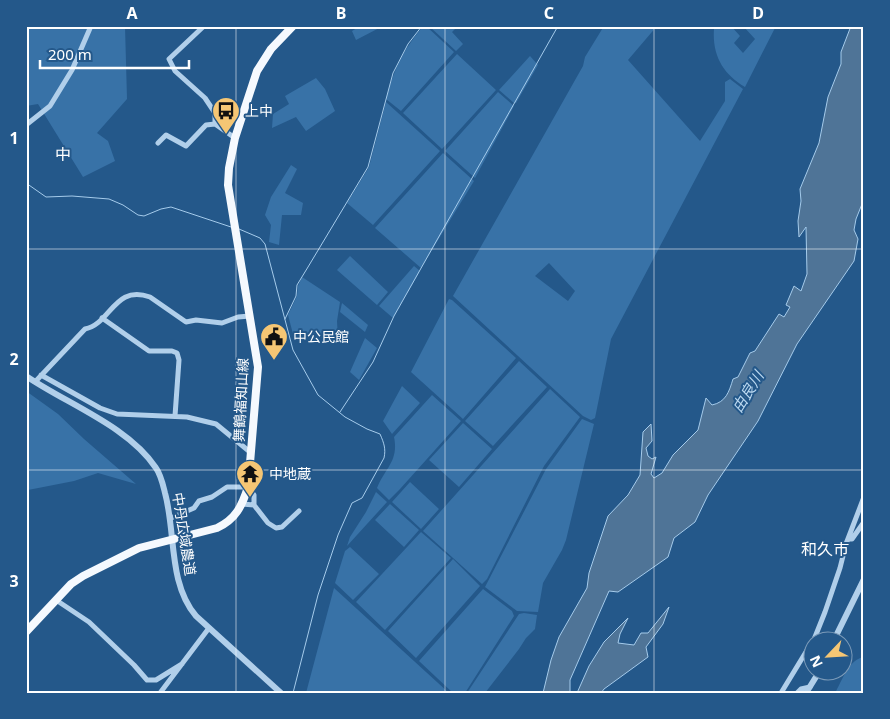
<svg xmlns="http://www.w3.org/2000/svg" width="890" height="719" font-family="'Noto Sans','Noto Sans JP',sans-serif">
<style>
.green{fill:#3872a7;fill-rule:evenodd}
.water{fill:#4f7497;stroke:#a5cbeb}
.lines{fill:none;stroke-linecap:round;stroke-linejoin:round}
.stream{stroke:#a5cbeb;stroke-width:1}
.minor{stroke:#b1cfea;stroke-width:5}
.tertiary{stroke:#b1cfea;stroke-width:6}
.primary{stroke:#f5f9fe;stroke-width:8}
.grid{fill:none;stroke:#fff;stroke-width:1;stroke-opacity:0.55}
.labels{text-anchor:middle;stroke-width:4;stroke-linejoin:round;paint-order:stroke}
.poi-label{font-size:14px;fill:#fff;stroke:#24588a;text-anchor:start}
.street-label{font-size:14px;fill:#fff;stroke:#24588a}
.water-label{font-size:15px;font-style:italic;fill:#bcd9f1;stroke:#24588a}
.quarter-label{font-size:16px;fill:#fff;stroke:#24588a}
.neatline{fill:none;stroke:#fff;stroke-width:2}
.grid-label{font-size:16px;text-anchor:middle;font-weight:bold;fill:#fff}
</style>
<rect width="100%" height="100%" fill="#24588a"/>
<path class="green" d="M26,26H125L127,99L97,133L108,141L115,161L83,177L38,104L26,106Z
M360,26H383L356,40L352,31Z
M423,26H426L454,52L401,111L386,99C395,67 402,52 423,26Z
M429,26H458L452,32L463,44L456,51Z
M604,26H657L628,60L700,141L725,101V82L730,79L743,89L611,339L595,418L591,420L583,416L453,296L583,66L585,57ZM549,263L575,291L568,301L535,276Z
M718,26H731L740,36L734,43L743,53L755,39L744,27L745,26H776L745,87C723,74 712,55 714,29Z
M457,54L496,90L442,149L403,113Z
M530,56L538,65L516,103H514L499,90Z
M316,78L325,89L335,111L306,131L296,117L272,128L273,114L289,104L285,96Z
M498,92L514,106L475,178L445,151Z
M386,102L440,151L373,225L347,203L369,167Z
M443,153L474,181L421,268L375,228Z
M291,165L297,169L285,193L303,203L301,215H282L279,245L269,242L271,225L265,215L271,197Z
M350,256L388,292L377,305L337,270Z
M414,266L420,271L393,318L379,306Z
M302,277L340,302L337,321L338,340L293,334L288,315L297,296L298,286Z
M449,299L452,300L516,358L463,419L411,372Z
M342,303L368,325L365,332L340,312Z
M365,338L377,348L359,380L350,372Z
M519,361L547,387L493,446L465,421Z
M402,386L420,403L392,434L383,421Z
M550,389L580,417L544,466L487,579L482,584L423,531Z
M26,391L58,414L84,439L136,484L98,473L74,481L28,490L26,485Z
M432,395L461,421L400,489L389,500L377,488C385,468 399,461 394,437Z
M582,419L594,424L566,540L562,550L543,583L538,612L517,611L485,587L546,469Z
M463,423L492,449L459,487L429,460Z
M410,482L439,509L421,529L392,502Z
M376,492L387,502L347,546L350,537L366,512Z
M390,504L419,530L404,547L375,520Z
M421,532L451,558L385,630L356,602Z
M350,547L379,574L353,600L335,583L345,551Z
M453,559L480,586L416,658L388,631Z
M334,588L449,693H306Z
M483,589L512,611L514,616L465,693H453L419,661Z
M524,613L537,615L535,629L526,638L519,649L485,693H467L519,614Z
M864,657V693H835C842,681 849,659 864,657Z"/>
<path class="water" d="M851,26H864V199L856,219L854,230L858,239L854,261L797,344L758,421L708,495L695,522L674,538L668,557L618,592L609,591L570,680V693H543L551,660L559,637L587,588L589,573L608,516L628,495L640,475L643,432L651,424L652,441L646,448L648,456L652,459L656,457L651,474L654,478L662,473L673,455L698,430L706,398L712,405C726,402 729,392 733,379L738,377L750,353L755,351L779,314L784,317L790,307L786,305L794,286L801,291L807,274L806,227L799,237L798,221L801,201L800,189L819,143L828,97L841,64V52Z
M669,607L663,624L646,647L648,657L604,689L601,693H577L589,666L604,642L628,618L620,634L618,643L634,645L641,633H648Z"/>
<g class="lines">
<path class="stream" d="M26,183L46,197L72,196L109,199L123,205L138,215L144,216L161,209L171,207L231,227
M239,229L260,238L265,244L293,350L318,395L345,417L367,429L380,434C384,443 386,449 384,458L362,498L352,503L338,535L318,595L293,693
M285,319L296,296L297,285L308,267L368,167L393,73L408,44L422,26
M340,412L373,362L394,316L558,26"/>
<path class="minor" d="M204,26L169,59L175,71L205,98L215,113V124
M26,125L50,106L72,70L91,26
M158,143L166,135L186,146L206,125L215,124L235,138
M102,318L149,351H172L177,353L179,360L175,416
M41,375L100,408L117,414L187,417L216,424L250,452
M35,382L85,329C111,324 114,284 150,297L186,322L196,320L222,323L238,317L250,316
M242,504L254,505L268,523L276,528L282,527L299,511
M171,518L194,508L199,501L212,497L227,487H248L254,495V505
M848,539H852L864,522
M864,545V554
M56,600L89,622L134,665L147,680H156L182,664
M813,642L825,612L840,568L846,544L864,497
M160,693L209,628
M781,693L812,642
M797,693L801,689L810,687"/>
<path class="tertiary" d="M26,376C67,404 128,426 156,468C161,475 163,485 165,493C176,533 168,583 196,616L281,693
M833,642L864,579
M806,693L819,672"/>
<path class="primary" d="M26,632L71,584L83,576L139,548L217,528C236,519 242,506 248,487L258,367L228,185L229,168L235,138L257,71L271,49L293,26"/>
</g>
<path class="grid" d="M236,26V693M445,26V693M654,26V693M26,249H864M26,470H864"/>
<defs>
<symbol id="bus-pin" viewBox="-11 -11 22 30"><path d="M0 17L-7.5 6A9.5 9.5 0 1 1 7.5 6Z" fill="#f5c674" stroke="#24588a"/><path d="M-5-6H5V4H4V6H2V4H-2V6H-4V4H-5ZM-3.5-4V0h7V-4ZM-3.5 1.2v1.5H-2V1.2ZM2 1.2v1.5H3.5V1.2Z" fill="#111"/></symbol>
<symbol id="civic-pin" viewBox="-11 -11 22 30"><path d="M0 17L-7.5 6A9.5 9.5 0 1 1 7.5 6Z" fill="#f5c674" stroke="#24588a"/><path d="M-.6-6.5H3V-4.5H.6V-3L4-1V1h2V6H-6V1h2V-1L-.6-3ZM-1.2 2.5V6h2.4V2.5Z" fill="#111"/></symbol>
<symbol id="temple-pin" viewBox="-11 -11 22 30"><path d="M0 17L-7.5 6A9.5 9.5 0 1 1 7.5 6Z" fill="#f5c674" stroke="#24588a"/><path d="M0-6L5-2H3V0L6.5 2.5H4V6H1.5V3h-3V6H-4V2.5H-6.5L-3 0V-2H-5Z" fill="#111"/></symbol>
</defs>
<g fill-rule="evenodd">
<use href="#bus-pin" x="210" y="95" width="32" height="43"/>
<use href="#civic-pin" x="258" y="321" width="32" height="43"/>
<use href="#temple-pin" x="234" y="458" width="32" height="43"/>
</g>
<g class="labels">
<g class="poi-label">
<text x="245" y="116">上中</text>
<text x="293" y="342">中公民館</text>
<text x="269" y="479">中地蔵</text>
</g>
<g class="street-label">
<text transform="translate(241 400) rotate(-87)" y="5">舞鶴福知山線</text>
<text transform="translate(184 534) rotate(81)" y="5">中丹広域農道</text>
</g>
<g class="water-label">
<text transform="translate(748 392) rotate(-58)" y="5">由良川</text>
</g>
<g class="quarter-label">
<text x="63" y="160">中</text>
<text x="825" y="555">和久市</text>
</g>
</g>
<rect width="890" height="719" fill="none" stroke="#24588a" stroke-width="55"/>
<g transform="translate(828 656) rotate(245)"><circle r="24" fill="#24588a" stroke="#7c9bb9"/>
<path d="M0-4L9 19L0 12L-9 19Z" fill="#f5c674"/>
<text y="-8" font-size="14" font-weight="bold" text-anchor="middle" fill="#ffffff">N</text>
</g>
<path d="M40 60v8h149v-8" fill="none" stroke="#ffffff" stroke-width="2.5"/>
<text x="48" y="60" font-size="15" fill="#ffffff" stroke="#24588a" stroke-width="4" paint-order="stroke">200 m</text>
<rect x="28" y="28" width="834" height="664" class="neatline"/>
<g class="grid-label">
<text x="132" y="19">A</text>
<text x="341" y="19">B</text>
<text x="549" y="19">C</text>
<text x="758" y="19">D</text>
<text x="14" y="144">1</text>
<text x="14" y="365">2</text>
<text x="14" y="587">3</text>
</g>
</svg>
